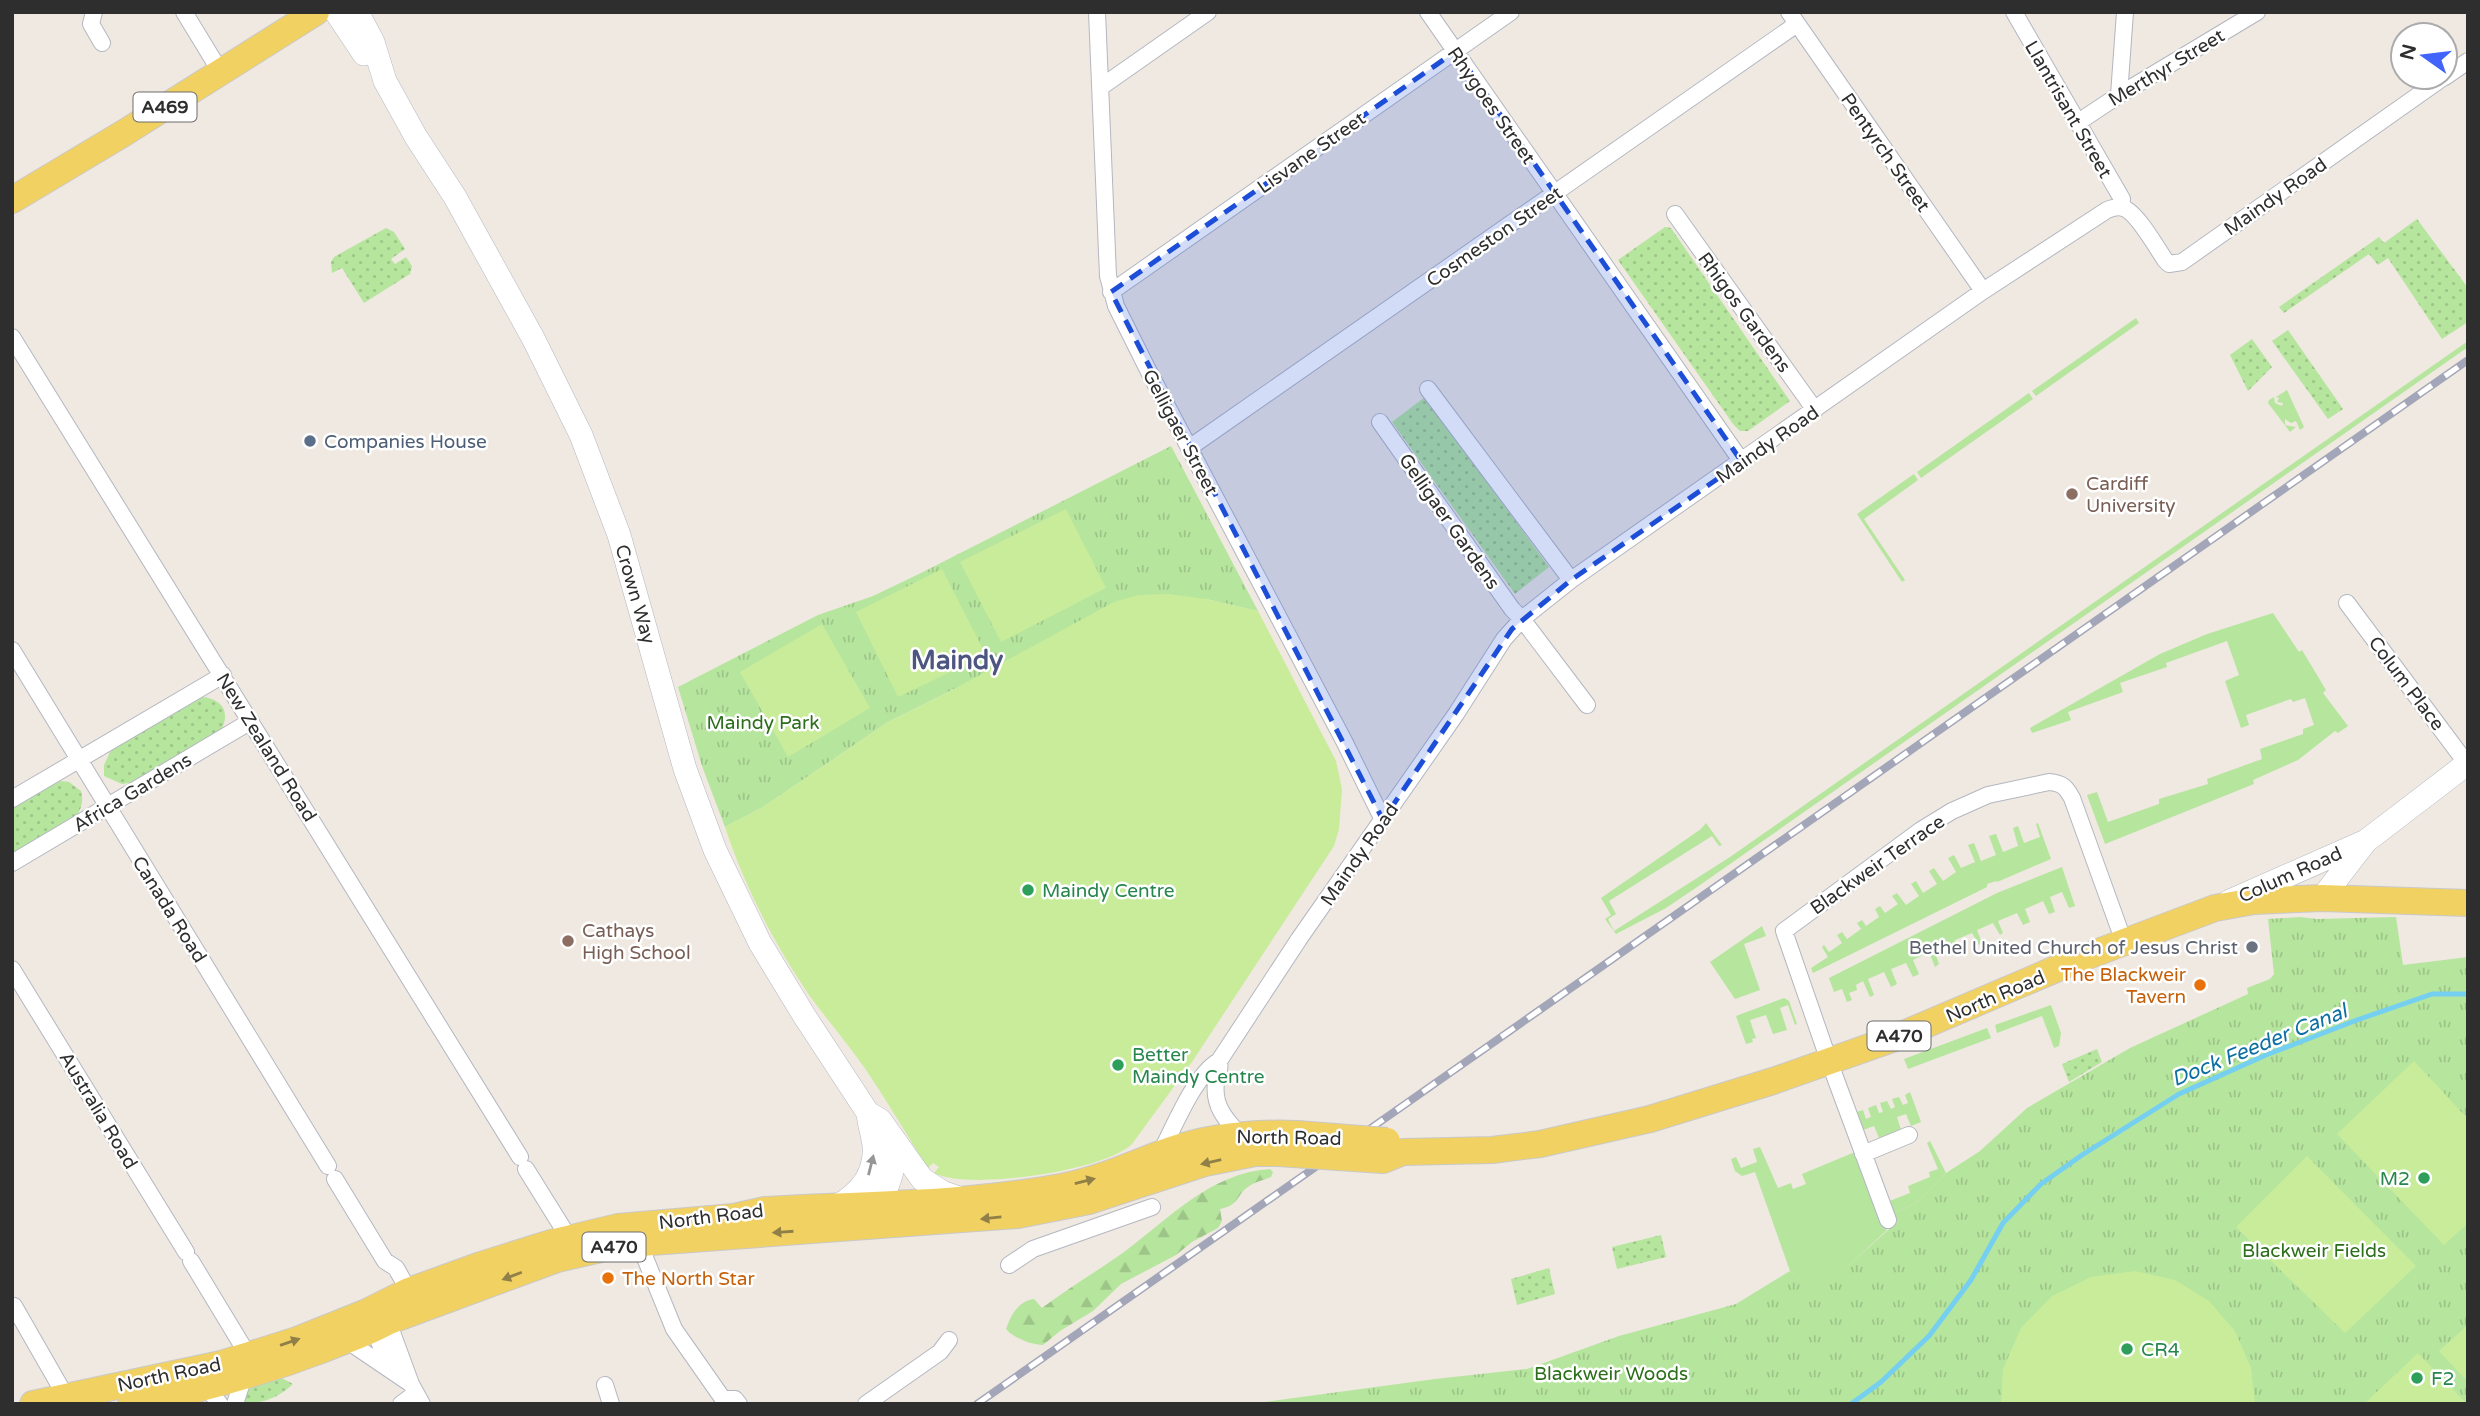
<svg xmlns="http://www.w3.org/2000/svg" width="2480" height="1416" font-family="'Varela Round',sans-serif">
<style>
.grass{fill:url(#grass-dots)}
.forest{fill:url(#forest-firs)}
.park{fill:url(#park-tufts)}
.garden{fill:#b6e59e}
.pitch{fill:#c9ec9a}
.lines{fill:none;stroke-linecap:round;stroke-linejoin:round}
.stream{stroke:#75cff0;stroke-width:5}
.street-casing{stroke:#b4b7c1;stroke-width:18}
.secondary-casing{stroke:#b4b7c1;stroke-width:24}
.primary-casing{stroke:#c9c9c9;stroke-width:28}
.street{stroke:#fff;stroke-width:16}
.secondary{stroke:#fff;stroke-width:23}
.primary{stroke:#f2d163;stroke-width:26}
.rail-casing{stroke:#a3a6b8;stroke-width:8}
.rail{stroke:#fff;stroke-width:5;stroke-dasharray:16;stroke-linecap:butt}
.primary-bridge-casing{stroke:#c9c9c9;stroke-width:28;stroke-linecap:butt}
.primary-bridge{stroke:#f2d163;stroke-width:26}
.oneway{fill:#908048}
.oneway2{fill:#969696}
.marked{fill:#1d4ed8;fill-opacity:0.2;stroke:#1d4ed8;stroke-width:5;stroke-dasharray:14 9;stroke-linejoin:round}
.service-dot{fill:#5c6f8a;stroke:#fff;stroke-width:2.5}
.education-dot{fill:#8d6e63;stroke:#fff;stroke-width:2.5}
.leisure-dot{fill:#2e9e5b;stroke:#fff;stroke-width:2.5}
.worship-dot{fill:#6b7280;stroke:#fff;stroke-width:2.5}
.food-dot{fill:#e8710a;stroke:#fff;stroke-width:2.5}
.labels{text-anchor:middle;stroke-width:5;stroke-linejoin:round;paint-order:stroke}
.shield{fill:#fff;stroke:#6d6d6d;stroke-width:2}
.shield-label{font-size:18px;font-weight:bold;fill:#2e2e2e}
.street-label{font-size:19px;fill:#2e2e2e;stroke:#fff}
.service-label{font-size:19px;fill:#4e5e75;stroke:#fff;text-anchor:start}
.education-label{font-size:19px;fill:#785e54;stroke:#fff;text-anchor:start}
.park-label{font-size:19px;fill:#2c6e1b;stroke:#fff}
.leisure-label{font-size:19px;fill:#27864d;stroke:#fff;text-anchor:start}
.worship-label{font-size:19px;fill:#5b616d;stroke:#fff;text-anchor:end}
.food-label{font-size:19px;fill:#c56008;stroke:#fff;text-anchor:end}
.water-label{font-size:21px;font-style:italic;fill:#0d6fa3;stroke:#fff}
.district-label{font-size:26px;font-weight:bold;fill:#4d5680;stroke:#fff}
</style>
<defs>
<pattern id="grass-dots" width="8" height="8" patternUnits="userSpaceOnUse" patternTransform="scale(1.75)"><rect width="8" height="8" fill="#b6e59e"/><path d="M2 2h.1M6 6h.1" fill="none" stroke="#9dc588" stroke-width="1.8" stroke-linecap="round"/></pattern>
<pattern id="forest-firs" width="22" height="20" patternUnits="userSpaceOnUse" patternTransform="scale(1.75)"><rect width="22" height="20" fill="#b6e59e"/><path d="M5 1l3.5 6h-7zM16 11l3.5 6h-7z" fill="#9dc588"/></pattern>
<pattern id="park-tufts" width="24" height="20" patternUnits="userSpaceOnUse" patternTransform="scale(1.75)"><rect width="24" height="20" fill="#b6e59e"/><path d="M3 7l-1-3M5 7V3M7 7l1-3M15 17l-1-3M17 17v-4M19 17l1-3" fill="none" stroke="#9dc588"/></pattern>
</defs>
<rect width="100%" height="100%" fill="#efe9e1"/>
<path class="grass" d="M2417,219L2468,288V322L2442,339L2388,258L2378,265L2369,254L2284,313L2279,307L2379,237L2384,243Z
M1665,227L1671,228L1790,401L1748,431H1740L1733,424L1618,260Z
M386,228L394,232L405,249L391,259L395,264L406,257L412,266L410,274L364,303L342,268L332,273L331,262L334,257Z
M2288,330L2343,409L2328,419L2272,341Z
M2252,339L2272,367L2248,391L2230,355Z
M1425,397L1549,567L1515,594L1392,422Z
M202,697C222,699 230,711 222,729L141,781L122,784L104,776V765L112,748L194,700Z
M60,781L69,782L81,791C84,803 81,811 73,820L12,857V807Z
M2097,1049L2102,1062L2069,1082L2062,1064Z
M1661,1235L1666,1257L1617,1269L1612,1247Z
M1549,1268L1555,1294L1517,1305L1511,1279Z
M276,1375L293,1384C277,1399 261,1404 239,1404L243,1391Z"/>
<path class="forest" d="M1270,1169L1273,1172L1271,1177C1264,1180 1254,1182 1248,1187C1236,1195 1240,1205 1220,1209L1222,1221L1218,1228L1192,1242L1176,1255L1121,1284L1093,1311L1060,1331L1043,1345C1031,1345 1014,1338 1006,1329C1011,1314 1019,1301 1034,1299L1042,1308C1070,1287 1096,1272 1124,1252C1170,1218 1210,1173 1270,1169Z"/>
<path class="park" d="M1171,446L1258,611L1206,599L954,689L888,722L763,807L725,827L702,766L678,687L818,615L873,596L921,573Z
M2300,917L2317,919L2396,917L2403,965L2468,957V1404H1249L1435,1379L1527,1369L1619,1336L1736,1304L1790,1271L1818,1293L1897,1222L1892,1214L1915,1204L1946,1173L1980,1151L2027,1108L2130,1048L2248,994L2247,988L2270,979L2274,974L2268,919Z"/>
<path class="garden" d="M2136,318L2139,323L2036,396L2032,391Z
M2468,341V347L1700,885L1666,908L1616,934L1605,919L1611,915L1601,898L1701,829L1706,823L1722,845L1719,846L1712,836L1609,901L1616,914L1608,919L1614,931L1730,857Z
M2287,390L2304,427L2300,430L2296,421L2291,423L2285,419V425L2296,427L2290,432L2268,403L2269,400L2274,397L2275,403L2282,406L2283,403L2277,402L2279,398L2276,397Z
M2029,393L2033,399L1921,478L1917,472Z
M1914,474L1918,480L1864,519L1905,580L1902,582L1857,514Z
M2273,613L2299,652L2302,650L2326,690L2323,693L2348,726L2338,733L2335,731L2298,760L2253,780L2254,784L2105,844L2087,795L2097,792L2108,822L2159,804V799L2208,784L2207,779L2262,759L2260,749L2303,734V729L2314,725L2305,698L2293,702L2291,699L2246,715L2249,725L2241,728L2225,681L2239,675L2227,641L2166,663L2167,667L2120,683L2123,692L2068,712L2071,720L2032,733L2030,728L2160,654L2207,634Z
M2038,823L2051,859L1997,882L1996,881L1987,884V887L1813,973L1811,968L1828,957L1822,947L1824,945L1829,952L1842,943L1837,935L1842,932L1847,939L1861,929L1857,923L1862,920L1866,926L1879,917L1875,909L1880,906L1885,913L1898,904L1892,896L1897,893L1906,905L1919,896L1911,884L1916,881L1923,893L1937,884L1929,871L1934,868L1943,881L1956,872L1948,858L1954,855L1961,868L1975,862L1968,845L1974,843L1981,861L1996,855L1989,836L1996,834L2003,852L2018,846L2013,828L2018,826L2024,843L2040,837L2036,824Z
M2062,867L2075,906L2069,908L2062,892L2050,897L2055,912L2049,914L2043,901L2025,909L2030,922L2023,925L2017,913L1998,921L2003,933L2000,935L1993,923L1977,930L1982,943L1979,945L1972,933L1955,940L1961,953L1958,955L1950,942L1934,949L1939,964L1935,967L1929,952L1913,960L1919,974L1913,977L1906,963L1891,969L1897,984L1891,987L1884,972L1868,979L1874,995L1870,997L1863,981L1856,985L1857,990L1849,993L1852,1000L1847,1002L1842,989L1834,992L1829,978L1997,893Z
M1762,926L1766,936L1744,944L1760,990L1735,999L1710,962Z
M1784,998L1789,1001L1797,1024L1795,1025L1788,1005L1780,1008L1787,1030L1773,1034L1766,1015L1750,1020L1756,1038L1752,1039L1753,1042L1746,1044L1736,1016Z
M2051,1005L2061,1033L2059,1046L2054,1048L2042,1016L1997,1033L1995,1025Z
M1987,1028L1991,1038L1908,1069L1904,1059Z
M1910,1092L1921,1122L1911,1126L1906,1114L1897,1117L1901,1130L1879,1138L1874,1126L1863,1130L1856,1112L1863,1110L1866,1119L1871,1117L1868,1108L1876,1105L1879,1113L1883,1112L1880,1103L1887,1101L1891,1109L1895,1107L1892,1099L1899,1097L1903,1105L1908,1103L1905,1095Z
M1930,1141L1946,1173L1915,1204L1892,1214L1887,1202L1910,1193L1908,1186L1930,1177L1929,1172L1938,1169L1927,1143Z
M1760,1147L1778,1188L1791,1183L1793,1189L1806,1184L1802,1174L1855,1152L1883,1226L1887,1230L1818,1294L1790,1271L1755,1172L1742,1176L1735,1171L1731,1159L1736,1157L1741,1168L1757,1162L1753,1149Z"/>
<path class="pitch" d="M1066,509L1106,588L1001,642L960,562Z
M942,569L986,655L898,697L856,612Z
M1169,594L1206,599L1258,611L1336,761L1342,789L1339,829L1334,846L1192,1062L1132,1144C1104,1171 969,1191 934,1173L939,1167L933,1163L928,1168L924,1163C905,1131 885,1098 864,1067C848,1044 829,1022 812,999C776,947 745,888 725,827L763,807L888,722L954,689L1114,602L1138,595Z
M822,624L870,708L788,757L740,672Z
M2414,1061L2468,1119V1223L2444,1245L2337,1134Z
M2307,1156L2416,1266L2345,1333L2236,1227Z
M2135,1271L2175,1280L2209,1301L2235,1331L2251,1368L2255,1404H2001L2003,1369L2021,1328L2052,1296L2091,1277Z
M2468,1325V1382L2439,1351Z
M2418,1353L2467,1404H2364Z"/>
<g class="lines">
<path class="stream" d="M1851,1404L1881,1382L1929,1336L1971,1280L2003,1223L2041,1184L2082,1155L2179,1094L2266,1055L2357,1020L2432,994H2468"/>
<defs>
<path id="street" d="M94,12L91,24L102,43
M184,12L220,71
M1097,12L1108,276L1116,306L1148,370L1344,741L1383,820
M1428,12L1742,462
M1789,12L1983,291
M2014,12L2122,199L2121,207
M2445,77L2468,61
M1101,87L1208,12
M2119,95L2125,12
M2077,123L2119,95L2257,12
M1675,214L1815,410
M1111,292L1511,12
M12,337L520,1157
M1428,389L1571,580
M1380,422L1512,609L1522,619L1587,705
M1189,448L1797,24
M2347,603L2467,764
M12,650L328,1166
M12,799L223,675
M12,863L251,721
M12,969L186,1252
M1219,1061C1221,1070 1218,1074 1216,1083C1213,1105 1225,1119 1239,1134
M1160,1154C1173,1129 1195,1074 1219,1061L1299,939L1456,714L1504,639L1522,619L1571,580L1983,291L2107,210C2112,208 2118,206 2123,208C2136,211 2157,248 2165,260L2169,264L2182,262L2444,77
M1863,1154L1909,1135
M526,1169L569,1238
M335,1179L385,1261L396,1268L409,1291
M1888,1220L1829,1061L1784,931L1921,830L1952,811L1988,795L2049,782C2062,783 2066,787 2072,798L2124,942
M639,1243L674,1329L723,1399H735L739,1404
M191,1261L248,1355
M1009,1265L1033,1249L1152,1207
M14,1306L65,1395
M386,1316L411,1384L422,1404
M371,1321L389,1367
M346,1340L411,1384
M605,1385L611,1404
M206,1387L220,1404
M235,1404L244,1376
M401,1404L416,1393
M866,1404L940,1352L949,1340"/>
<path id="secondary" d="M336,12L364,54
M357,12L373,42L385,81L416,137L455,197L533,338L581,435L619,535L685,769L715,850L760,943L805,1017L868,1113L880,1120L922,1179L942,1192L962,1199
M2322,898L2366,841
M2230,901L2366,841L2468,763
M839,1205C861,1192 876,1173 874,1146C873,1135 869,1125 868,1113
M868,1214C887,1195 895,1172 895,1145"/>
<path id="primary" d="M12,200L124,133L316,12
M1383,1160L1403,1152L1492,1150L1540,1144L1650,1119L1773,1081L1892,1039L2077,960L2215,908L2254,901L2322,898L2468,903
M33,1404L221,1364L297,1340L367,1312L409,1291L481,1265L551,1243L618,1227L734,1217L765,1210C864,1204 963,1205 1061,1187C1100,1180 1134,1163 1171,1150C1213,1136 1253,1132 1297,1134
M131,1404C197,1391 261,1373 324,1349C346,1340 368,1333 389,1321L557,1259L605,1248L651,1242L1018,1215L1089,1201L1205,1163L1255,1153H1278"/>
</defs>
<use href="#street" class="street-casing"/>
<use href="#secondary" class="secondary-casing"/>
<use href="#primary" class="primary-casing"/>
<use href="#street" class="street"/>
<use href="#secondary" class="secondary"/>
<use href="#primary" class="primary"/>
<defs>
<path id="rail" d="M977,1404L2468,360"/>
</defs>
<use href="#rail" class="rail-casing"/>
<use href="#rail" class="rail"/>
<defs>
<path id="primary-bridge" d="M1297,1134L1387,1141
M1278,1153L1383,1160"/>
</defs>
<use href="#primary-bridge" class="primary-bridge-casing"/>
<use href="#primary-bridge" class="primary-bridge"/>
</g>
<defs><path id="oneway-solid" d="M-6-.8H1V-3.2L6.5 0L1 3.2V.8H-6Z" transform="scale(1.75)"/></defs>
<g class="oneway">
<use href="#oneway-solid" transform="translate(1211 1162) rotate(167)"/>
<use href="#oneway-solid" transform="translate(1085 1181) rotate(-14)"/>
<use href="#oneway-solid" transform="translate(991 1218) rotate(174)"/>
<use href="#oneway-solid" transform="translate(783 1232) rotate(176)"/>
<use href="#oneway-solid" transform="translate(512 1276) rotate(159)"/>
<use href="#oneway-solid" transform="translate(290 1342) rotate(-19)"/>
</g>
<use class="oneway2" href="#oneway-solid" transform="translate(871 1165) rotate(-76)"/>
<path class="marked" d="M1456,51L1742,462L1571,580L1512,629L1383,820L1111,292Z"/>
<circle class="service-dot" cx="310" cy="441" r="7"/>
<g class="education-dot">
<circle cx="2072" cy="494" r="7"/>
<circle cx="568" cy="941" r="7"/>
</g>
<g class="leisure-dot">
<circle cx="1028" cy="890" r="7"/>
<circle cx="1118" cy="1065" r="7"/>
<circle cx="2424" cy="1178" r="7"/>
<circle cx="2127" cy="1349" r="7"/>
<circle cx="2417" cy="1378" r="7"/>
</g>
<circle class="worship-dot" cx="2252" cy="947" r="7"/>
<g class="food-dot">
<circle cx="2200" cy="985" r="7"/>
<circle cx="608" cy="1278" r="7"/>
</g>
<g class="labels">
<g class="shield">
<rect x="133.5" y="92.5" width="63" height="29" rx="5"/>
<rect x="1867.5" y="1021.5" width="63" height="29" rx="5"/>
<rect x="582.5" y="1232.5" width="63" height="29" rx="5"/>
</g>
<g class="shield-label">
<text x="165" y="113">A469</text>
<text x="1899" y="1042">A470</text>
<text x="614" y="1253">A470</text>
</g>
<g class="street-label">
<text transform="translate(2166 67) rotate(-31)" y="7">Merthyr Street</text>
<text transform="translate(1492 105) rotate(55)" y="7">Rhygoes Street</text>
<text transform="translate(2069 109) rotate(60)" y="7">Llantrisant Street</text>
<text transform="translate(1311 152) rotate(-35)" y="7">Lisvane Street</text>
<text transform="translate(1886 152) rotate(55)" y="7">Pentyrch Street</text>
<text transform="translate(2275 196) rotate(-35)" y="7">Maindy Road</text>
<text transform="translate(1494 236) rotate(-35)" y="7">Cosmeston Street</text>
<text transform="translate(1745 312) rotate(54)" y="7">Rhigos Gardens</text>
<text transform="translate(1181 432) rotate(62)" y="7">Gelligaer Street</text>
<text transform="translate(1767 444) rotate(-35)" y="7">Maindy Road</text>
<text transform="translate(1450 521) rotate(55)" y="7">Gelligaer Gardens</text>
<text transform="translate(636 594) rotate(74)" y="7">Crown Way</text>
<text transform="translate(2407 683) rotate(53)" y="7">Colum Place</text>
<text transform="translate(267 747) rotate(58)" y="7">New Zealand Road</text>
<text transform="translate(132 792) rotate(-31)" y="7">Africa Gardens</text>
<text transform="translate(1359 854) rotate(-55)" y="7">Maindy Road</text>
<text transform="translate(1877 864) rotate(-35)" y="7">Blackweir Terrace</text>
<text transform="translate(2290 874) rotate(-24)" y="7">Colum Road</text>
<text transform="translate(170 909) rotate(58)" y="7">Canada Road</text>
<text transform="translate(1995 996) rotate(-23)" y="7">North Road</text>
<text transform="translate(99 1110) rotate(59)" y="7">Australia Road</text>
<text transform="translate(1289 1137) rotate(1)" y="7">North Road</text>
<text transform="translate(711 1216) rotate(-7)" y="7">North Road</text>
<text transform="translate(169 1374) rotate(-12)" y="7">North Road</text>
</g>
<g class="service-label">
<text x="324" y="448">Companies House</text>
</g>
<g class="education-label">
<text x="2086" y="490">Cardiff<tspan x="2086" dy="22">University</tspan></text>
<text x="582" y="937">Cathays<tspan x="582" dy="22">High School</tspan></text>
</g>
<g class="park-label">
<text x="763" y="729">Maindy Park</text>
<text x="2314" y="1257">Blackweir Fields</text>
<text x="1611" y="1380">Blackweir Woods</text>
</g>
<g class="leisure-label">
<text x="1042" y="897">Maindy Centre</text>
<text x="1132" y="1061">Better<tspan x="1132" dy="22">Maindy Centre</tspan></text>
<text x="2410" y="1185" text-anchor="end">M2</text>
<text x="2141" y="1356">CR4</text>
<text x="2431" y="1385">F2</text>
</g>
<g class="worship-label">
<text x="2238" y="954">Bethel United Church of Jesus Christ</text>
</g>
<g class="food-label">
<text x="2186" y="981">The Blackweir<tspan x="2186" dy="22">Tavern</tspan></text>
<text x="622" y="1285" text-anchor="start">The North Star</text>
</g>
<g class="water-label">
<text transform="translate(2259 1045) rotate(-22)" y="7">Dock Feeder Canal</text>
</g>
<g class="district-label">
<text x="957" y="669">Maindy</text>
</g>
</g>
<rect width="2480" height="1416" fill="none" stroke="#2e2e2e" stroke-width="28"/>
<g transform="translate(2424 56) rotate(284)"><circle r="33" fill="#ffffff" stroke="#ababab" stroke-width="2"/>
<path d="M0-5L12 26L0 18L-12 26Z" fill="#4264fb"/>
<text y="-10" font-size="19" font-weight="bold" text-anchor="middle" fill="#2e2e2e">N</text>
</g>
</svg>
